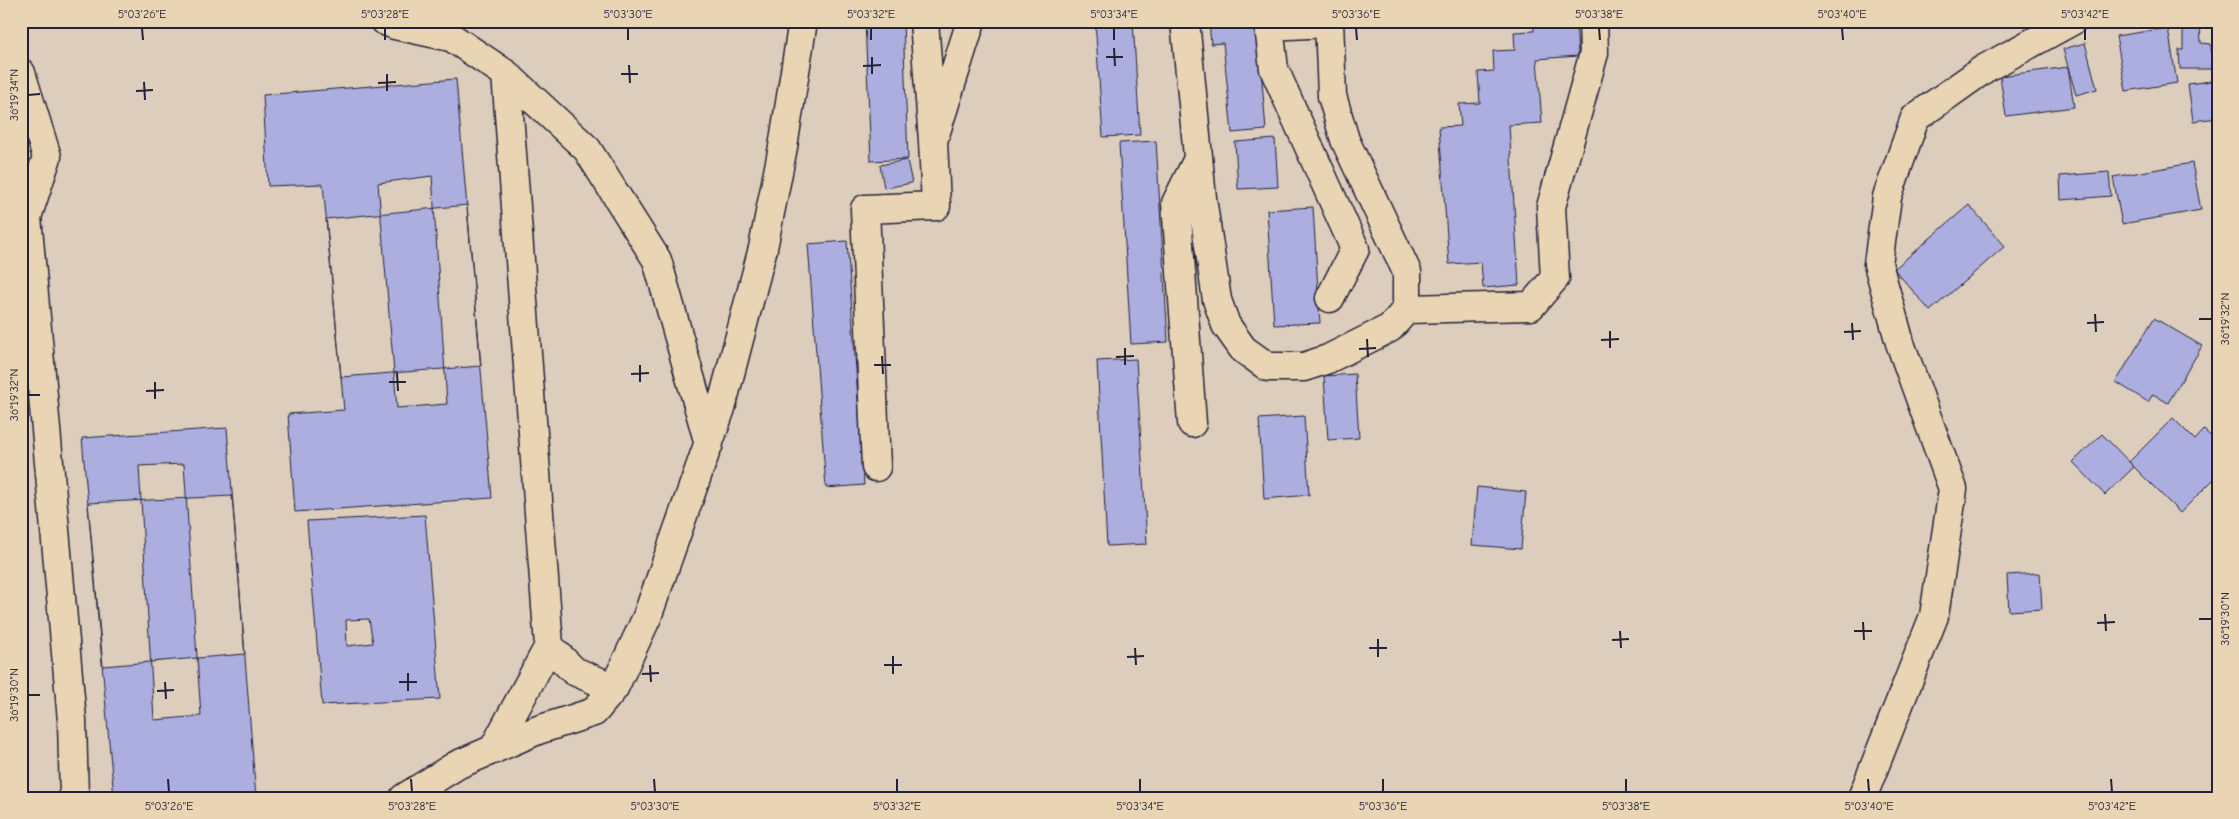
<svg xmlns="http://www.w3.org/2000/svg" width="2239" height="819" font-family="'Comic Neue',sans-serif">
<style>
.building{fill:#acaee0;stroke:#22223b;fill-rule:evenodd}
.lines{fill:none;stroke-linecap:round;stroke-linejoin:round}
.minor-casing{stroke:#22223b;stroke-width:31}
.minor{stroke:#e9d5b3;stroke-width:28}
.ticks{fill:none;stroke:#22223b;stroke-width:2}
.neatline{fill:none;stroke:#22223b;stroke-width:2}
.ticks-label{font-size:12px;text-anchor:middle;fill:#22223b}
</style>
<rect width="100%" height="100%" fill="#ddcdbc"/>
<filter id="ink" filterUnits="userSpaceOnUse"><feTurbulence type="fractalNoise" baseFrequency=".02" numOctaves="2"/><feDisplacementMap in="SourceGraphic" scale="10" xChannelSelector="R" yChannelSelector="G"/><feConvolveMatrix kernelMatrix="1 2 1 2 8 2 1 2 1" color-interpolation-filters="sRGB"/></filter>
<g filter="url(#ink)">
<path class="building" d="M865,21H903L908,159L871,161Z
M1095,21H1133L1140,135L1103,137Z
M1209,21H1257L1266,130L1232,133L1223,43L1211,44Z
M1533,21H1576L1578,56L1537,59L1542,123L1509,125L1519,285L1483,288L1481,262L1449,264L1439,127L1461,126L1459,104L1480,103L1478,72L1494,71L1493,51L1515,50L1514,32L1534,31Z
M2200,24L2201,43L2211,44L2212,69H2180L2179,50H2183V25Z
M2168,28L2177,83L2126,91L2116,36Z
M2085,43L2097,89L2076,95L2063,49Z
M2068,67L2074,107L2006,116L2000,76Z
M456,79L492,498L295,512L288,414L344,410L323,184L268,186L263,95ZM432,176L447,404L397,408L378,183Z
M2218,80V118L2193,121L2188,84Z
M1275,139L1278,187L1238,189L1235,142Z
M1156,141L1168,342L1131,344L1119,143Z
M907,160L912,183L884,188L880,165Z
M2192,163L2201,210L2122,224L2113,177Z
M2109,172L2111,196L2061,200L2060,176Z
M467,205L481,366L341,377L326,219Z
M1969,205L2005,246L1930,311L1894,269Z
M1313,207L1320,323L1274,325L1267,210Z
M847,241L864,485L826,488L808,244Z
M2154,318L2202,346L2168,403L2153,394L2148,402L2116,382Z
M1136,359L1147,544L1107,546L1097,361Z
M1355,374L1359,438L1328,440L1324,376Z
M1304,416L1309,495L1264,499L1259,419Z
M2173,418L2195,440L2204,430L2218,443V475L2180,513L2129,462Z
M227,428L256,798H114L82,438ZM184,464L201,716L154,720L139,466Z
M2102,434L2134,467L2105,495L2073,462Z
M1477,487L1526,492L1521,549L1472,545Z
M232,496L245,654L103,666L88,503Z
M425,515L440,699L322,705L307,521ZM369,619L373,643L347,646L346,620Z
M2040,573L2042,609L2009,611L2007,575Z"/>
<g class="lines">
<defs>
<path id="minor" d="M385,21L395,25L451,37L506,74L549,646
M924,21L933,141L971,21
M1185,21L1202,198L1217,300L1226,325L1243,349L1268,367H1304L1328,359L1390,328L1407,309V272L1345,140L1332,96L1329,21
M1269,21V26L1328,23
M1269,26L1274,69L1355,249L1330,298
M21,73L47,157L27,217L72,720L74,798
M506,74L587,149L657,260L709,444
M1407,309L1531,306L1555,278L1551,207L1594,53L1593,21
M1192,423L1176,203L1198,159
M876,467L865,209L936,206L933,141
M493,750L549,646L574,671L614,688
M404,798L457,765L538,730L594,712L614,688L647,617L721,408L763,248L783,147L803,21
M1862,798L1934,616L1953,489L1900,343L1878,264L1887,197L1915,118L1984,69L2072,21"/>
</defs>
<use href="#minor" class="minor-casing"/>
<use href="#minor" class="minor"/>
</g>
</g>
<path class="ticks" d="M142,28L143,40M385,28V40M628,28V40M871,28V40M1114,28V40M1356,28L1357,40M1599,28L1600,40M1842,28L1843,40M2085,28V40M1114,48L1115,66M872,57V74M1106,57H1123M629,65L630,83M863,66L881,65M387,74V91M621,74H638M144,82L145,100M378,83L396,82M136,91L153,90M28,95L40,94M2095,314L2096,332M2199,319H2212M1852,323L1853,340M2087,323L2104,322M1610,331V348M1844,332L1861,331M1367,339L1368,357M1601,340L1619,339M1125,348V365M1359,349L1376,348M882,356L883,374M1116,357L1134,356M640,365V382M874,365H891M397,373L398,391M631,374L649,373M155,382V399M389,382H406M146,391L164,390M28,395H40M2105,614L2106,631M2199,619H2212M1863,622L1864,640M2097,623L2115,622M1620,631L1621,648M1854,631H1872M1378,639V657M1612,640L1629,639M1135,648L1136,665M1369,648H1387M893,656V674M1127,657L1144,656M650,665L651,682M884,665H902M408,673V691M642,674L659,673M165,682L166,699M399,682H417M157,691L174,690M28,695H40M168,779L169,792M411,779L412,792M654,779L655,792M897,779V792M1140,779V792M1383,779V792M1626,779V792M1868,779L1869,792M2111,779L2112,792"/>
<rect width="2239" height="819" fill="none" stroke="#e9d5b3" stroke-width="55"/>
<rect x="28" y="28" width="2184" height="764" class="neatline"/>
<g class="ticks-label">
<text x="142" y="18">5°03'26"E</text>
<text x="385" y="18">5°03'28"E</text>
<text x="628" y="18">5°03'30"E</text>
<text x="871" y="18">5°03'32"E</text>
<text x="1114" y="18">5°03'34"E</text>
<text x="1356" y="18">5°03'36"E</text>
<text x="1599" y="18">5°03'38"E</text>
<text x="1842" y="18">5°03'40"E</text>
<text x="2085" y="18">5°03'42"E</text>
<text transform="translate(14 95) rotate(-90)" y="4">36°19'34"N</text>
<text transform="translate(2225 319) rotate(-90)" y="4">36°19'32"N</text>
<text transform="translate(14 395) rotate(-90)" y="4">36°19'32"N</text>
<text transform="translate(2225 619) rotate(-90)" y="4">36°19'30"N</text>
<text transform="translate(14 695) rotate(-90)" y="4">36°19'30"N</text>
<text x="169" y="810">5°03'26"E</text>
<text x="412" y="810">5°03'28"E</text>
<text x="655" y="810">5°03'30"E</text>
<text x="897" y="810">5°03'32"E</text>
<text x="1140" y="810">5°03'34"E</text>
<text x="1383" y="810">5°03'36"E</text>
<text x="1626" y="810">5°03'38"E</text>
<text x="1869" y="810">5°03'40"E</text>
<text x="2112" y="810">5°03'42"E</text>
</g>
</svg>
